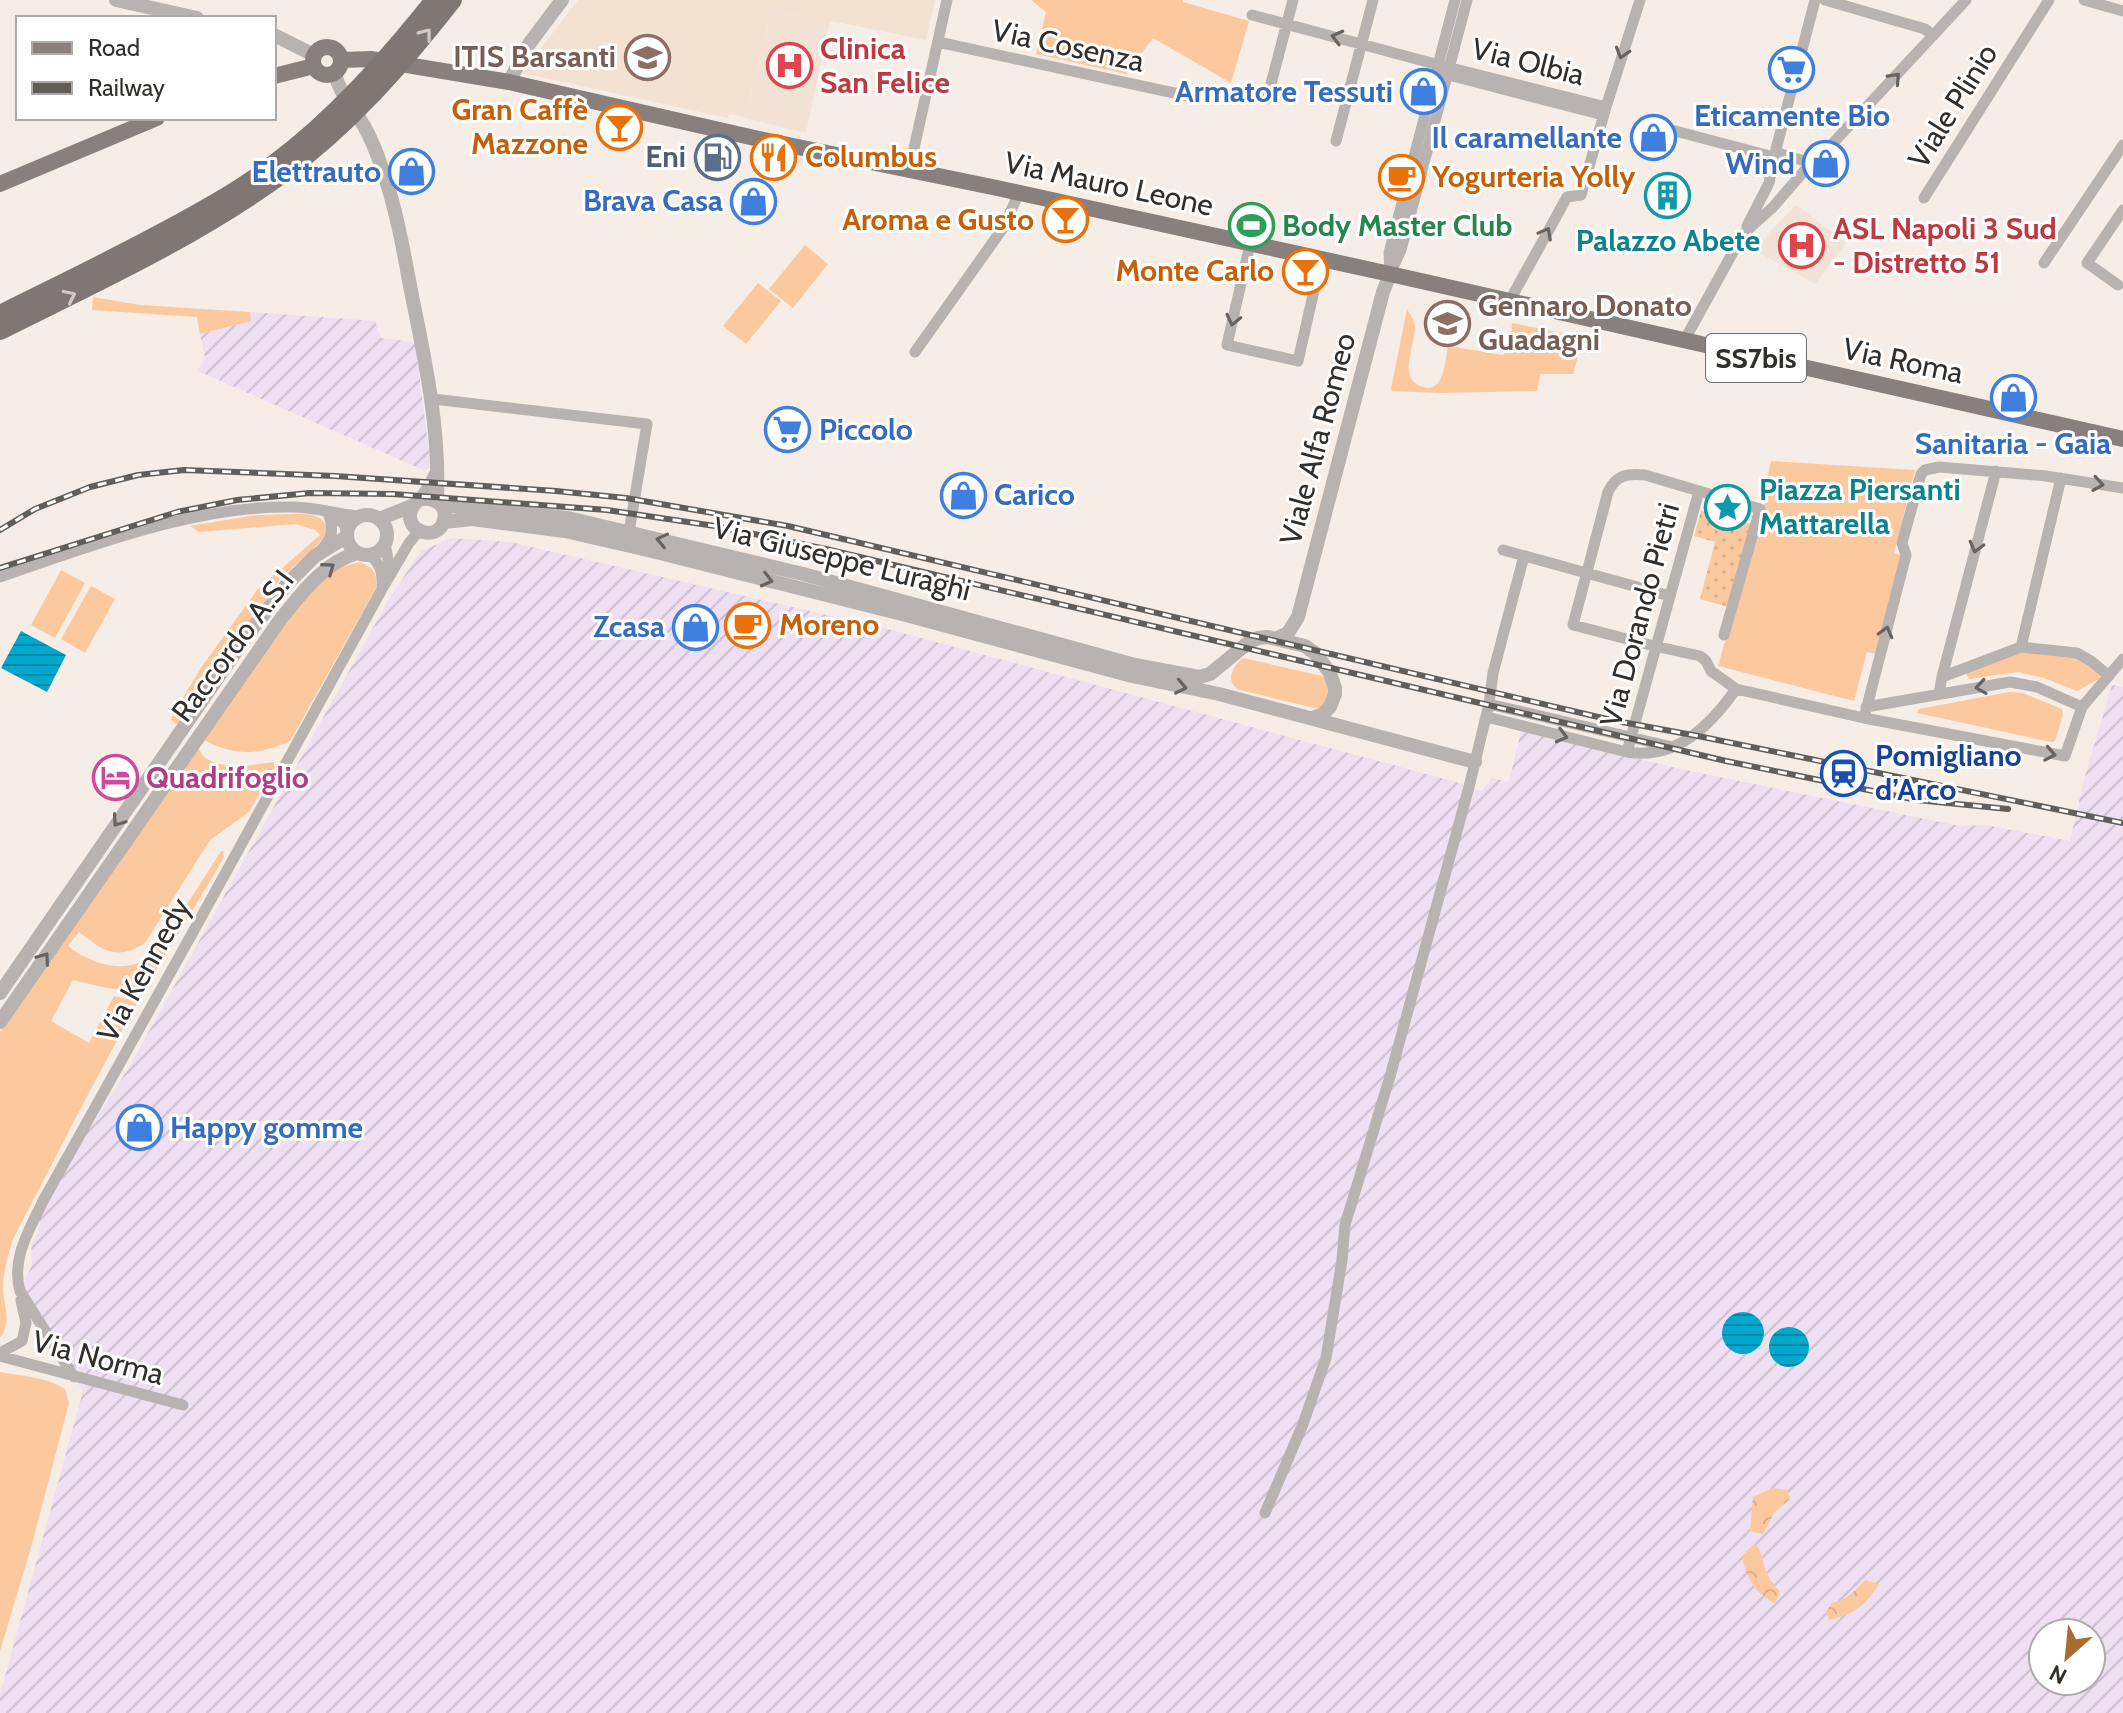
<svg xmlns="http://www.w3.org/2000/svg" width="2123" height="1713" font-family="Cabin,sans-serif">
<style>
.built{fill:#f2e3d6}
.industrial{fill:url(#industrial-furrows);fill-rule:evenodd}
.education{fill:#f3e2d1}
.grass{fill:#fcc99e}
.forest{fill:url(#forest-crowns)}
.garden{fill:url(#garden-dots)}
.water{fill:url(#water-rules)}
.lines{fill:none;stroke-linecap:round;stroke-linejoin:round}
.minor{stroke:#b8b3b1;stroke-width:11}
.tertiary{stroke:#b8b3b1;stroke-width:14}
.primary{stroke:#89807d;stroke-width:16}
.trunk{stroke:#807774;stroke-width:18}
.rail-casing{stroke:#615d59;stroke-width:6}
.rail{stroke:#fff;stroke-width:3;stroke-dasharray:9;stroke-linecap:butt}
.oneway{stroke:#ccc9c7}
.oneway2{stroke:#676361}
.labels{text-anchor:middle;stroke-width:6;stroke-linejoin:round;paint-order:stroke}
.shield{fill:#fff;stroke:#6f6d6b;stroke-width:2}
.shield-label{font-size:28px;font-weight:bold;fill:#312e2b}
.street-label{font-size:30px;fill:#312e2b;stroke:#fff}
.health-label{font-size:30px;font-weight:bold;fill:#be3a42;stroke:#fff;text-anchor:start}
.education-label{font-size:30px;font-weight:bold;fill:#785e54;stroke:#fff;text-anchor:end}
.shop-label{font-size:30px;font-weight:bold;fill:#366cbe;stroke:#fff;text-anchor:end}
.food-label{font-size:30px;font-weight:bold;fill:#c56008;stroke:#fff;text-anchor:end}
.service-label{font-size:30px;font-weight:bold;fill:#4e5e75;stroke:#fff;text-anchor:end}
.leisure-label{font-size:30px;font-weight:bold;fill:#27864d;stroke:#fff;text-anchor:start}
.culture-label{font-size:30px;font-weight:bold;fill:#0d838f;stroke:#fff}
.transit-label{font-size:30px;font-weight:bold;fill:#164399;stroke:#fff;text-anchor:start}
.hotel-label{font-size:30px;font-weight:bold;fill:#b23c85;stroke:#fff;text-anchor:start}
</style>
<defs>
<pattern id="industrial-furrows" width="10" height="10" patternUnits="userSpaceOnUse" patternTransform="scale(2)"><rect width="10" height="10" fill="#eedff3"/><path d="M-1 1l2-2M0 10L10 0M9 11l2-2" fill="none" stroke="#cdc0d0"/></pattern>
<pattern id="forest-crowns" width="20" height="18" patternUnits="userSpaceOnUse" patternTransform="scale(2)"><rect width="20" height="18" fill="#fcc99e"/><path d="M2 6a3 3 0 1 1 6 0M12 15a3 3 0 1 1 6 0" fill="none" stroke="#d8ad88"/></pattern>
<pattern id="garden-dots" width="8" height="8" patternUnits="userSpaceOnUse" patternTransform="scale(2)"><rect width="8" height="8" fill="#fcc99e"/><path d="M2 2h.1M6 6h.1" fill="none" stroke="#d8ad88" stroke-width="1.8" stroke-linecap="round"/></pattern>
<pattern id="water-rules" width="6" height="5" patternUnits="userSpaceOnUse" patternTransform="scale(2)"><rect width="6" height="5" fill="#02a7ce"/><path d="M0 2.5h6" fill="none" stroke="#0588a7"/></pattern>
</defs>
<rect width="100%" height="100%" fill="#f6ede6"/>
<path class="built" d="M772,9L830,20L806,133L745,118Z
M1796,205L1846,243L1815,284L1756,251L1772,229Z"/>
<path class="industrial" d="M250,312L375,321L381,338L415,342L431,468L423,470L198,371L205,357L200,334L250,321Z
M451,538L510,542L888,629L1456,782L1482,791L1492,778L1509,782L1521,731L1685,770L1960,826L1986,825L2070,841L2084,780L2112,685L2123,687V1713H0V1695L83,1391L20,1291L32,1265L31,1244L38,1232L43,1201L128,1069L388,601L420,552ZM2043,1633H2091V1681H2043Z"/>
<path class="education" d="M578,0H935L926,40L772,9L745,117L729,114L728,118L522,73Z"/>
<path class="grass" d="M1031,0H1183V2L1249,21L1231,83L1153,38L1126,74L1036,54L1046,12Z
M805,245L828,264L793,308L769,289Z
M758,283L781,301L746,344L723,326Z
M93,297L140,305L250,312L251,321L200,334L197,317L92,310Z
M1407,309C1410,314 1414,320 1415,326C1416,344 1397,376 1420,386C1444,396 1445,362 1448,346L1503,355L1510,347L1512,323L1576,336L1582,342L1573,374H1540L1537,391L1440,393L1392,391L1391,389Z
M1771,461L1915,470L1894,553L1902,556L1876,654L1867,652L1854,701L1718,666L1767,494L1765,488Z
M297,514C312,514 325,515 328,532C315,550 296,563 280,579L179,723L176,724L171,720L175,710L203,665L257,590L320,535L315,530L296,524L199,532L190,526L256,515Z
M360,562C373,567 378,574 376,588L290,741C257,756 234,756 202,739L307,591L341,567Z
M61,570L85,583L55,638L31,625Z
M91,586L115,599L85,653L61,639Z
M2019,651L2079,658L2100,675L2099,679L2077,691L2044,678L2018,672L1969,679L1965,671Z
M1243,658L1322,676L1327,679L1331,692L1323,706L1318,709L1237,689C1225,678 1233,667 1243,658Z
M2009,692L2023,693L2062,709L2063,715L2055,741L2051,742L1917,713L1919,709Z
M197,749L200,750C207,772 255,765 273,762L275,767L249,812L210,840L145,943C117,961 103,951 79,932L68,946C92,965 130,977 155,952C166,941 174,924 183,910C196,891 208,871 221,851H223L224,857L219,866L141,996C118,988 96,987 73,980L51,1021L89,1043L114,996L132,1000L137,1003L84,1102L13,1239C8,1256 3,1271 3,1289C4,1307 12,1323 0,1338V1032Z
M0,1372C21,1376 47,1377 65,1389L69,1403L32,1544L0,1651Z"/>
<path class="forest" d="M1772,1488L1787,1490L1790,1499L1774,1513L1763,1534L1750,1531L1753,1497Z
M1755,1543C1762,1552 1762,1558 1765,1568C1768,1578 1774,1585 1780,1592L1775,1603C1755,1594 1746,1578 1742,1556Z
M1865,1580L1879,1584C1865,1606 1855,1614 1829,1620L1826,1612L1832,1603C1847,1600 1855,1591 1865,1580Z"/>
<path class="garden" d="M1701,511L1752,524L1728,607L1700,599L1715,542L1694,536Z"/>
<path class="water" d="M21,631L66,655L47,692L1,668Z
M1722 1333a21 21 0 1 1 42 0a21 21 0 1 1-42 0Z
M1769 1347a20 20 0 1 1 40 0a20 20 0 1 1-40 0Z"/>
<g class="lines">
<path class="minor" d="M1825,0L1925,29L1933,36
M2084,0L2123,11
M1252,15L1439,65L1606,107
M938,42L1188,96
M1441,73L1603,115
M1267,99L1293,0
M1645,123L1774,157L1781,154L1811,163
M1336,141L1373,0
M909,171L947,0
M1924,198L2049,0
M1747,226L1769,183L1774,157L1815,0
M1250,244L1227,345L1298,361L1321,260
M2044,263L2123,145
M1390,274L1401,250L1467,0
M1390,274L1389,253L1455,0
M2118,285L2087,263L2123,210
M1509,302L1567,197L1581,195L1606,107L1640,0
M1684,341L1743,234L1773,207L1811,163L1820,157L1966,0
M915,352L1003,228L1019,193
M433,399L647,424L629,532
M328,514L343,523L347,530
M385,544L391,574
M321,550C332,538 334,531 329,515
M1503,550L1670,596
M370,555C381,565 383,573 382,588
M0,577C89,546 198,505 292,507C315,507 337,514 359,516
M1724,635L1760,509L1645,475C1627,473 1616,475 1608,492L1573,625L1654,646L1700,656L1706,661L1711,671L1736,689L1864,718L2065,756L2082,707L2123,659
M2021,647L2061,478
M1942,677L2021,647L2077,653L2091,661L2109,676
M1939,694L1942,677L1996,471
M1489,704L1668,746
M1866,707L2010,682L2037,687L2082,707
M1487,717L1627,752C1676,760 1710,726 1736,689
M1864,718L1906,555L1902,543L1921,474L1925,470L1939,467L2046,476L2123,488
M1627,752L1699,491
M0,1353L22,1341L26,1323L21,1300
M0,1356L183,1405
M74,1377L20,1291C11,1258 29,1231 43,1201L198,923L382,589L409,543L419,531
M1265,1513L1303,1424L1326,1358L1342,1260L1345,1225L1391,1073L1469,787L1489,704L1493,673L1524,556"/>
<path class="tertiary" d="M116,0L197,18
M274,35L314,55
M335,73C339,94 354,108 364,126C372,140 378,156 383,171C397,211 404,254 412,296C426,364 440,431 437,501
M509,82L529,44L562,0
M421,499C434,497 448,505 444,520C439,543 403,532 411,510C413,503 419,501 423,496C429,489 432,482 436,474
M441,505L568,518L803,574L1135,665L1199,677L1210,674L1249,642L1258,638L1268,637L1305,646L1316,654L1330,673L1335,688V694L1330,707L1322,715L1312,718
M347 535a20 20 0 1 1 40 0a20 20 0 1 1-40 0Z
M379,519L412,506
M444,522L472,519L565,531L652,551L906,615L1132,676L1219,694L1475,762
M1275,639L1288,633L1298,617L1383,292L1390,274
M0,993L246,637L288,583L315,556L346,537
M0,1022L280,620C302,593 323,563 357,553"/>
<path class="primary" d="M313 61a14 14 0 1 1 28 0a14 14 0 1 1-28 0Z
M342,60L371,59L509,82L759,139L997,188L1390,274L2123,439
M274,76L314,66
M0,184L157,118"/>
<path class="trunk" d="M0,314C60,284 121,255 179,223C211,205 244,187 272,165C334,119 386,60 434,0
M0,331C96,283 195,238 283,174C349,126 403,64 453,0"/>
<defs>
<path id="rail" d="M0,530L35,509L90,487L138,475L184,470L335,476L556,491L626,498L788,526L1611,720L1698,736L2123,823
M0,568L177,512L237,500L310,493L393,494L607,510L715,526L826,549L1726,761L1917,800L2008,809"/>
</defs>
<use href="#rail" class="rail-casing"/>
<use href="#rail" class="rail"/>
</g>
<defs><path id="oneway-chevron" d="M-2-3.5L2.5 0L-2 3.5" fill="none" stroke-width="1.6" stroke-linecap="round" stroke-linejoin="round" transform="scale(2)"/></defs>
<g class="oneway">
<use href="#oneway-chevron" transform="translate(426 34) rotate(-52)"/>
<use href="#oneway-chevron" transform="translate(70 296) rotate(-26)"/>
</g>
<g class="oneway2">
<use href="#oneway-chevron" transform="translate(1337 37) rotate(-165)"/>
<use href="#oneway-chevron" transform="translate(1622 53) rotate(107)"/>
<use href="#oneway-chevron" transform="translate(1895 78) rotate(-47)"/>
<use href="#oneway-chevron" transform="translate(1546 233) rotate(-61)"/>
<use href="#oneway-chevron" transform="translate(1233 320) rotate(103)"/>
<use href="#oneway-chevron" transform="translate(2098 484) rotate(9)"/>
<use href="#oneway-chevron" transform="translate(662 540) rotate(-167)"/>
<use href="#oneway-chevron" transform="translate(1976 547) rotate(105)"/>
<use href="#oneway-chevron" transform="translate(329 568) rotate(-36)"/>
<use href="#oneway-chevron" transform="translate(767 580) rotate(14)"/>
<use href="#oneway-chevron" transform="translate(1886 632) rotate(-75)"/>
<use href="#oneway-chevron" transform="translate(1181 687) rotate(12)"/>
<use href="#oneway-chevron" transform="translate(1981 687) rotate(171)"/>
<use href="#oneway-chevron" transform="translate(1562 736) rotate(14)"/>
<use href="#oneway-chevron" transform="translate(2050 754) rotate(11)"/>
<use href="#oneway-chevron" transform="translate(118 821) rotate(125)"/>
<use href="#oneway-chevron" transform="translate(44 958) rotate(-55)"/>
</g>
<defs>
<symbol id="school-ring" viewBox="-11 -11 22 22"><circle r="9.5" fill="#fff" stroke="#8d6e63" stroke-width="1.5"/><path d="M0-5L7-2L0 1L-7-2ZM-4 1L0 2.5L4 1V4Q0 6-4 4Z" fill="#8d6e63"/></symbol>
<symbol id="hospital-ring" viewBox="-11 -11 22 22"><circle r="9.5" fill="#fff" stroke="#e0444e" stroke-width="1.5"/><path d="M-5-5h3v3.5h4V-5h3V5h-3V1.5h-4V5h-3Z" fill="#e0444e"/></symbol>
<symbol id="supermarket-ring" viewBox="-11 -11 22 22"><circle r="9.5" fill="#fff" stroke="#3f7fe0" stroke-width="1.5"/><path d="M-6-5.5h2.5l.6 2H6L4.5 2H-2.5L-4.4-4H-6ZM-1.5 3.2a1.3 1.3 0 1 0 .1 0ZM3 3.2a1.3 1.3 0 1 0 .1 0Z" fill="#3f7fe0"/></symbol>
<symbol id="shop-ring" viewBox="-11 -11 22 22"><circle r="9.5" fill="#fff" stroke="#3f7fe0" stroke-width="1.5"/><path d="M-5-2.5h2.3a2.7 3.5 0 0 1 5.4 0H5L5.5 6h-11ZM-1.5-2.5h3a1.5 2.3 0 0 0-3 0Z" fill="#3f7fe0"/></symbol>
<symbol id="bar-ring" viewBox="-11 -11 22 22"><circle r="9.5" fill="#fff" stroke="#e8710a" stroke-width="1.5"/><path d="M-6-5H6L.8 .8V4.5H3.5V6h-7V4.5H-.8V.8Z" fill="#e8710a"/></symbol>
<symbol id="fuel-ring" viewBox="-11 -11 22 22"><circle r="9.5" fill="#fff" stroke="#5c6f8a" stroke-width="1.5"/><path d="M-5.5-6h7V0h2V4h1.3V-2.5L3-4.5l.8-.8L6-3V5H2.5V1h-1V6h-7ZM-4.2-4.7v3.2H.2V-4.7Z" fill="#5c6f8a"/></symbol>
<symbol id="restaurant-ring" viewBox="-11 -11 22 22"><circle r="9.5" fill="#fff" stroke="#e8710a" stroke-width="1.5"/><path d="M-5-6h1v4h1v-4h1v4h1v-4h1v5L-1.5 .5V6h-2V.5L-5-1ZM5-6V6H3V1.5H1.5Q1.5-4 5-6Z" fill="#e8710a"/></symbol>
<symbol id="cafe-ring" viewBox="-11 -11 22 22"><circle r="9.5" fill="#fff" stroke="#e8710a" stroke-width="1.5"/><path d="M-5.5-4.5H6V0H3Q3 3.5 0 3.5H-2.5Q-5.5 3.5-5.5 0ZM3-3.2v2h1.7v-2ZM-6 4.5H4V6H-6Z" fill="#e8710a"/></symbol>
<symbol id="building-ring" viewBox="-11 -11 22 22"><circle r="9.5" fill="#fff" stroke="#0f9aa8" stroke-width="1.5"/><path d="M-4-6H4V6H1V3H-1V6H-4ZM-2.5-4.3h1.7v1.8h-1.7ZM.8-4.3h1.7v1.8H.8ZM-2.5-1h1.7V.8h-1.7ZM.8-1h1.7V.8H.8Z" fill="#0f9aa8"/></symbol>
<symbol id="stadium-ring" viewBox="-11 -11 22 22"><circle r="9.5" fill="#fff" stroke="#2e9e5b" stroke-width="1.5"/><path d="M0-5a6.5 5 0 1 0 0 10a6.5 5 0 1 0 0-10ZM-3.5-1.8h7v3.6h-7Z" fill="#2e9e5b"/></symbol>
<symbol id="sight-ring" viewBox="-11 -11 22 22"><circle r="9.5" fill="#fff" stroke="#0f9aa8" stroke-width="1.5"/><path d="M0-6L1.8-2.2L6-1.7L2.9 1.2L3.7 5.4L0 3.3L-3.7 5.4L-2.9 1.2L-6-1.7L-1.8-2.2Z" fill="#0f9aa8"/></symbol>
<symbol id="station-ring" viewBox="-11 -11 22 22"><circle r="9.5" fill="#fff" stroke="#1a4fb4" stroke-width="1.5"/><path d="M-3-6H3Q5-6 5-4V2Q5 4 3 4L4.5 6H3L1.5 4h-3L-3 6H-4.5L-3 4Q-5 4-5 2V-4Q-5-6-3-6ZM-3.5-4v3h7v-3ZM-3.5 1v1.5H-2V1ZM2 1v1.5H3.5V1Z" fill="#1a4fb4"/></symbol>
<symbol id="hotel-ring" viewBox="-11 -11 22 22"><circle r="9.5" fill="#fff" stroke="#d1479c" stroke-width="1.5"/><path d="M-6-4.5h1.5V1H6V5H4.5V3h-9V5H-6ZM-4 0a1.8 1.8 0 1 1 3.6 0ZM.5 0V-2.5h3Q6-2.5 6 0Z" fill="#d1479c"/></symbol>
</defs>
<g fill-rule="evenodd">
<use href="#school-ring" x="622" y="32" width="51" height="51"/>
<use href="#hospital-ring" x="764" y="40" width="51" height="51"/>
<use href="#supermarket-ring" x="1766" y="44" width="51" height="51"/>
<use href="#shop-ring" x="1398" y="66" width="51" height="51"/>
<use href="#bar-ring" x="594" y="102" width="51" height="51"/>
<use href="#shop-ring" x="1628" y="112" width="51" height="51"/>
<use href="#fuel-ring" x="692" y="132" width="51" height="51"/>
<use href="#restaurant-ring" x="748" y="132" width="51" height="51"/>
<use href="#shop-ring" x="1800" y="138" width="51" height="51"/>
<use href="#shop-ring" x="386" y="146" width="51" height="51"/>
<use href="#cafe-ring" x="1376" y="152" width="51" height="51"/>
<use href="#building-ring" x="1642" y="170" width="51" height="51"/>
<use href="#shop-ring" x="728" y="176" width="51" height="51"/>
<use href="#bar-ring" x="1040" y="194" width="51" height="51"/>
<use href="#stadium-ring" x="1226" y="200" width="51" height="51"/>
<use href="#hospital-ring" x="1776" y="220" width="51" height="51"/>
<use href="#bar-ring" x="1280" y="246" width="51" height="51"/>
<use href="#school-ring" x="1422" y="298" width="51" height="51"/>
<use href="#shop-ring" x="1988" y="372" width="51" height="51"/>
<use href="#supermarket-ring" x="762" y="404" width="51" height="51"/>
<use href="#shop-ring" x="938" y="470" width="51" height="51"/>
<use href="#sight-ring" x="1702" y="482" width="51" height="51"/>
<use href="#cafe-ring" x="722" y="600" width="51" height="51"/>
<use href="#shop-ring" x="670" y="602" width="51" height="51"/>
<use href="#station-ring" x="1818" y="748" width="51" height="51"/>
<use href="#hotel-ring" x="90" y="752" width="51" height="51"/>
<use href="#shop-ring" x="114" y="1102" width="51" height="51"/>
</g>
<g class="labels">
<rect class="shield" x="1706" y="334" width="100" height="48" rx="6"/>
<g class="shield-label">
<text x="1756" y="368">SS7bis</text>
</g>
<g class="street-label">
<text transform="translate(1068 46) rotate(12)" y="10">Via Cosenza</text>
<text transform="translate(1528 62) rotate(14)" y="10">Via Olbia</text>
<text transform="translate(1953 106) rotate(-58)" y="10">Viale Plinio</text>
<text transform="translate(1109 184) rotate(12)" y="10">Via Mauro Leone</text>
<text transform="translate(1903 361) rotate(12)" y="10">Via Roma</text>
<text transform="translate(1318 439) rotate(-75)" y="10">Viale Alfa Romeo</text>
<text transform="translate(842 559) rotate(14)" y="10">Via Giuseppe Luraghi</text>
<text transform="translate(1640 615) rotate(-75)" y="10">Via Dorando Pietri</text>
<text transform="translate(233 646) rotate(-53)" y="10">Raccordo A.S.I</text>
<text transform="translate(144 970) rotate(-61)" y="10">Via Kennedy</text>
<text transform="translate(98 1358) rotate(15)" y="10">Via Norma</text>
</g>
<g class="health-label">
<text x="820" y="59">Clinica<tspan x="820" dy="34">San Felice</tspan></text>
<text x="1833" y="239">ASL Napoli 3 Sud<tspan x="1833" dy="34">- Distretto 51</tspan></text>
</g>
<g class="education-label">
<text x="616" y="67">ITIS Barsanti</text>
<text x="1478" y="316" text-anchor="start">Gennaro Donato<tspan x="1478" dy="34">Guadagni</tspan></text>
</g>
<g class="shop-label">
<text x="1393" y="102">Armatore Tessuti</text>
<text x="1792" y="126" text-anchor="middle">Eticamente Bio</text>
<text x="1622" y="148">Il caramellante</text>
<text x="1795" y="174">Wind</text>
<text x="381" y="182">Elettrauto</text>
<text x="723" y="211">Brava Casa</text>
<text x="819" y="440" text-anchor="start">Piccolo</text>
<text x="2013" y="454" text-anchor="middle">Sanitaria - Gaia</text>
<text x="994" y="505" text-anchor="start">Carico</text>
<text x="665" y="637">Zcasa</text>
<text x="170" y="1138" text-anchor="start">Happy gomme</text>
</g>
<g class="food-label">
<text x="588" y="120">Gran Caffè<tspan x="588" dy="34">Mazzone</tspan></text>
<text x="805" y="167" text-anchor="start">Columbus</text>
<text x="1432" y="187" text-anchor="start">Yogurteria Yolly</text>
<text x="1034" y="230">Aroma e Gusto</text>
<text x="1274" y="281">Monte Carlo</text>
<text x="779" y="635" text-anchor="start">Moreno</text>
</g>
<g class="service-label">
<text x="686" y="167">Eni</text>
</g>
<g class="leisure-label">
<text x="1282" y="236">Body Master Club</text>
</g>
<g class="culture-label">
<text x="1668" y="251">Palazzo Abete</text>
<text x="1759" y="500" text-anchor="start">Piazza Piersanti<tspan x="1759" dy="34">Mattarella</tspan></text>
</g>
<g class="transit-label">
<text x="1875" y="766">Pomigliano<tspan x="1875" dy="34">d’Arco</tspan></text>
</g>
<g class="hotel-label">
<text x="146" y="788">Quadrifoglio</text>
</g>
</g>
<rect x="16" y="16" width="260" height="104" fill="#ffffff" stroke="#adabaa" stroke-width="2"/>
<rect x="32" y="42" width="40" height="12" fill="#89807d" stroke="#adabaa" stroke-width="2"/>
<text x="88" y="56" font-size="24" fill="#312e2b">Road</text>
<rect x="32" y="82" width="40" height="12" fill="#615d59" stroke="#adabaa" stroke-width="2"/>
<text x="88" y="96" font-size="24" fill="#312e2b">Railway</text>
<g transform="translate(2067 1657) rotate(207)"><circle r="38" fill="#ffffff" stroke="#adabaa" stroke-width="2"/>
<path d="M0-6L14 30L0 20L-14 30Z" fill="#a86c2e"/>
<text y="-12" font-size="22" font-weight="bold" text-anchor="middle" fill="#312e2b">N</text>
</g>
</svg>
